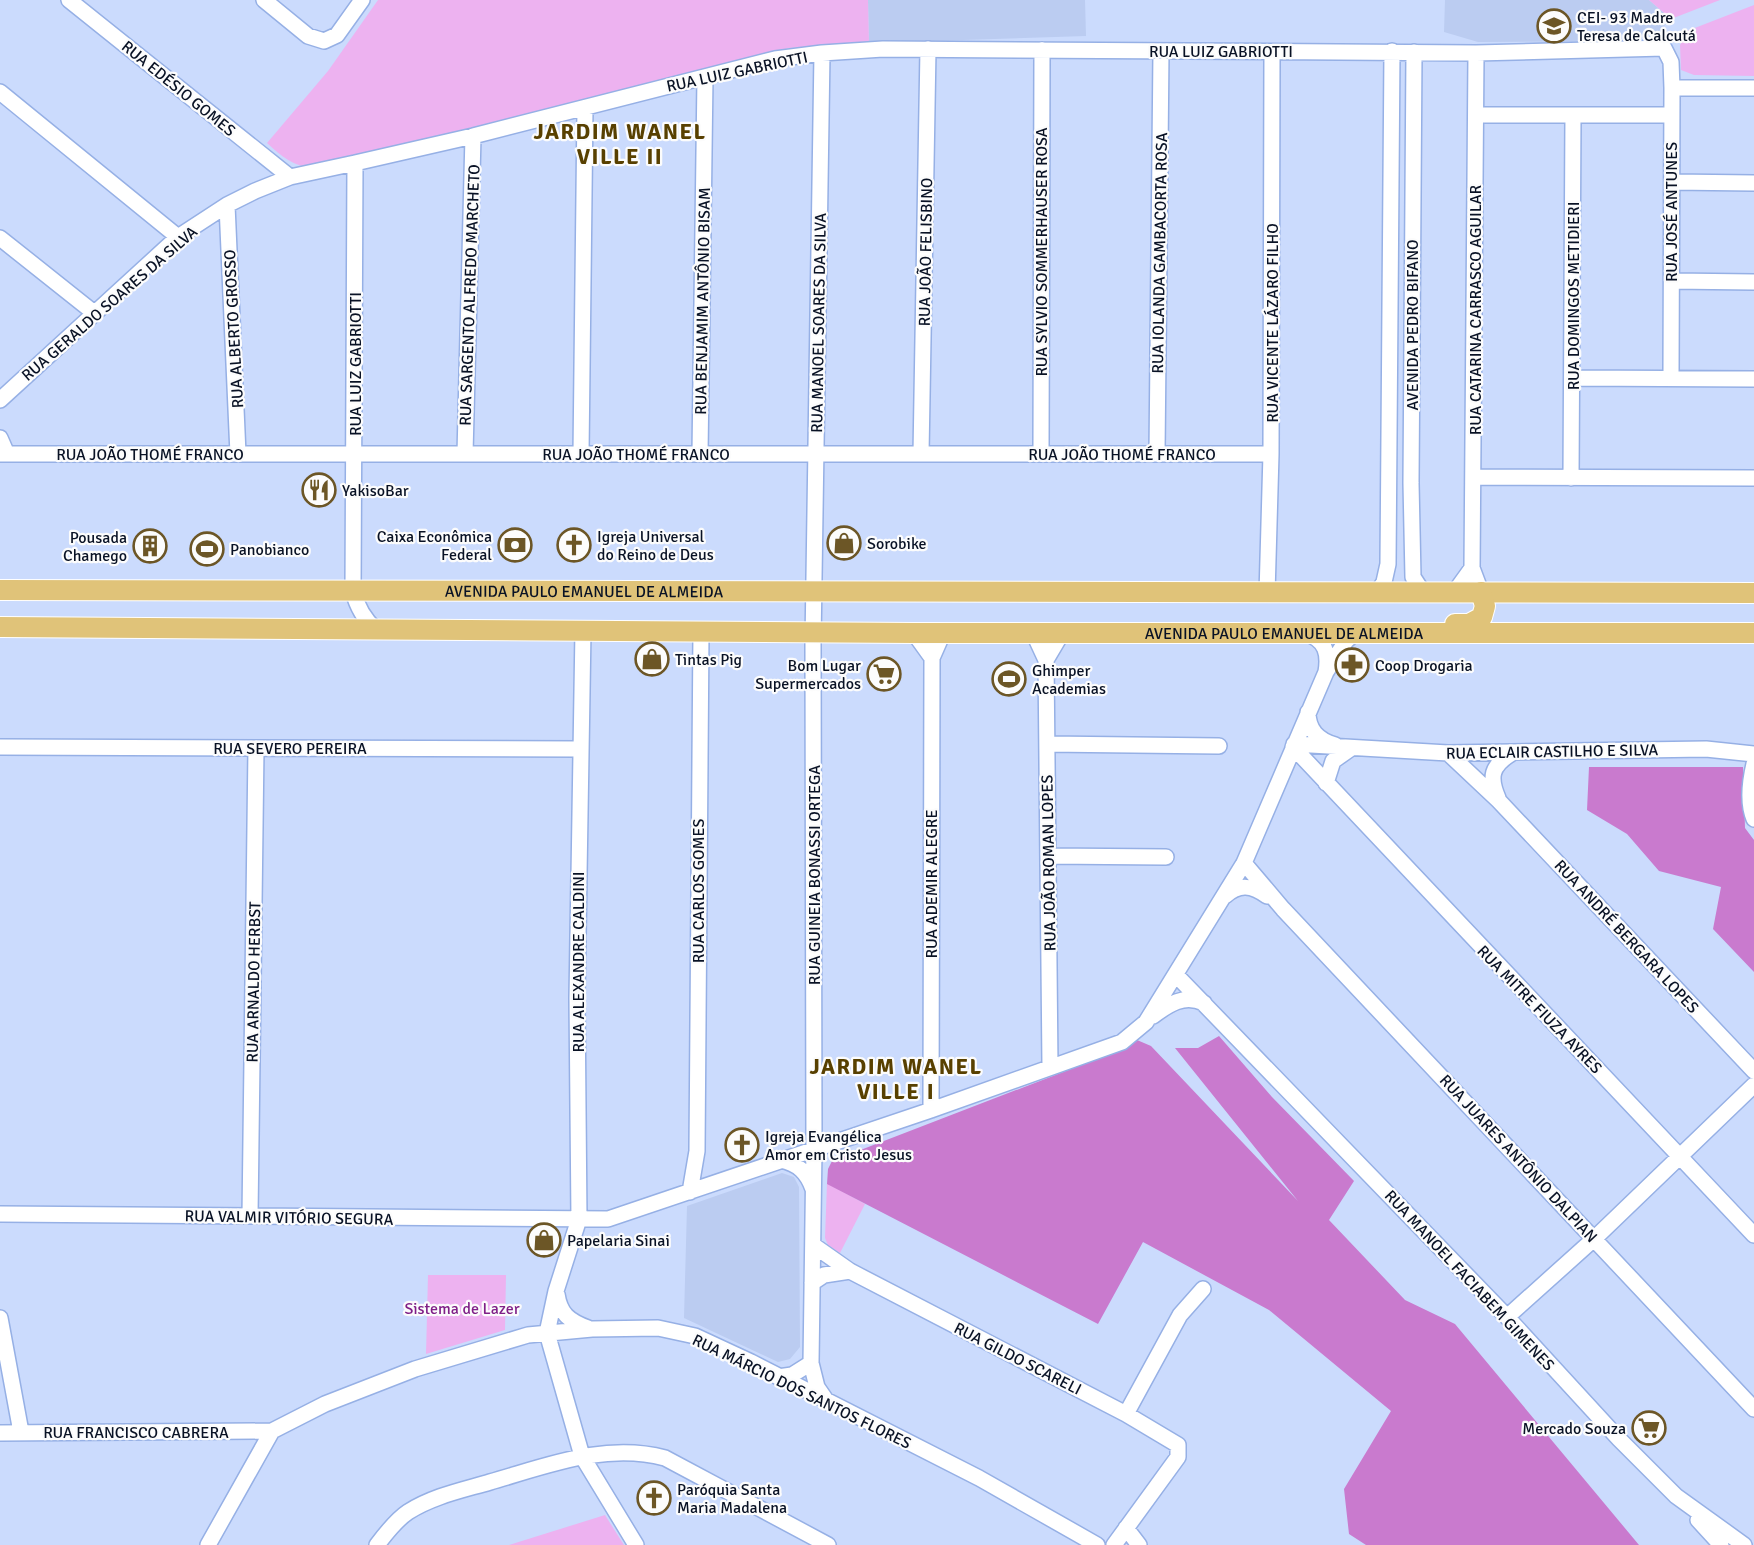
<svg xmlns="http://www.w3.org/2000/svg" width="1754" height="1545" font-family="Signika,sans-serif">
<style>
.built{fill:#bbccf1}
.green{fill:#edb2f0}
.forest{fill:#c97ace}
.lines{fill:none;stroke-linecap:round;stroke-linejoin:round}
.minor-casing{stroke:#96b0e5;stroke-width:18}
.major-casing{stroke:#fff;stroke-width:22}
.minor{stroke:#fff;stroke-width:15}
.major{stroke:#e0c379;stroke-width:20}
.labels{text-anchor:middle;stroke-width:4.5;stroke-linejoin:round;paint-order:stroke}
.poi-label{font-size:16px;fill:#091225;stroke:#fcfcfc;text-anchor:start}
.street-label{font-size:16px;fill:#091225;stroke:#fcfcfc}
.park-label{font-size:16px;fill:#7f1f87;stroke:#fcfcfc}
.district-label{font-size:22px;font-weight:bold;letter-spacing:1.5px;fill:#584000;stroke:#fcfcfc}
</style>
<rect width="100%" height="100%" fill="#cbdbfd"/>
<path class="built" d="M868,0H1085L1086,36L869,43Z
M1445,0H1649L1671,19L1654,36L1624,41L1478,42L1444,32Z
M782,1173L794,1177L799,1187L800,1347L790,1359L778,1362L684,1318L687,1206Z"/>
<path class="green" d="M378,0H868L869,43L789,48L314,168C293,166 282,157 267,143L328,71Z
M1649,0H1720L1671,19Z
M1754,5V76L1694,75L1681,70L1680,45L1687,31Z
M827,1183L865,1204L840,1253L828,1245L825,1238Z
M428,1275H506L505,1330L426,1354Z
M605,1515L624,1545H509Z"/>
<path class="forest" d="M1589,767H1743L1745,828L1754,840V972L1713,929L1721,887L1659,871L1627,834L1587,810Z
M1219,1036L1272,1097L1354,1181L1329,1220L1405,1300L1455,1324L1639,1545H1366L1349,1534L1344,1489L1391,1411L1269,1310L1143,1242L1098,1324L827,1184L828,1169L832,1161L1128,1047L1137,1040L1151,1046L1298,1201L1175,1048H1198Z"/>
<g class="lines">
<defs>
<path id="minor" d="M69,0L290,177
M264,0L308,36L324,41L337,35L362,0
M1414,52L1411,483L1413,577L1424,594
M822,53L813,643L814,1148L811,1363L817,1387L828,1403
M1672,88H1754
M0,92L178,237
M1476,115H1670
M1672,182L1754,183
M227,205L238,454
M0,238L93,312
M1672,281L1754,282
M1573,378L1754,379
M0,400L178,237L227,205L255,191L290,177L355,163
M0,438L7,454
M0,454H1271
M465,454L473,136
M581,454L585,108
M700,454L705,77
M921,454L928,49
M1041,454L1042,50
M1157,454L1161,51
M1475,477L1754,478
M1571,478L1573,115
M1472,568L1476,53
M1377,593L1384,582L1388,564L1392,51
M1454,593L1472,568L1481,592
M1267,594L1271,454L1272,52
M376,630C364,619 357,607 353,591L355,163L473,136L775,59L822,53L883,49L1476,53L1664,48L1671,62L1672,88L1671,378
M583,630L577,998L579,1219L556,1291L547,1333L582,1456L636,1545
M1033,632L1046,660L1062,633
M914,633L932,658L943,633
M1307,634C1326,640 1329,654 1326,672
M1046,660L1050,1067
M1308,712C1308,730 1318,740 1335,745
M1047,744L1219,746
M1294,744L1448,753L1706,749L1754,754
M0,747L580,749
M1293,747L1754,1235
M1448,753L1499,801L1754,1071
M1754,764C1750,781 1747,802 1754,819
M1326,783L1333,761L1350,749
M1498,798C1489,777 1491,766 1512,753
M1048,856L1166,857
M1244,863L1283,909L1754,1409
M1225,896C1239,883 1252,885 1267,896
M1176,975L1507,1317L1619,1439L1676,1496L1744,1545
M1153,1016C1169,1004 1184,994 1204,1003
M931,1110L932,658
M781,1160C798,1164 807,1172 813,1189
M690,1192L697,1151L701,631
M0,1214L608,1219L931,1110L1122,1042L1146,1022L1244,863L1326,672L1346,641L1355,633
M250,1216L256,748
M813,1245L850,1271L1126,1414L1178,1445V1457L1114,1545
M812,1283L824,1275L850,1271
M557,1294C560,1314 569,1321 588,1328
M1507,1317L1595,1238L1754,1085
M0,1318L21,1432
M778,1377L792,1375L811,1363
M1126,1414L1180,1315L1203,1289
M0,1433L272,1431
M1698,1520L1721,1545
M1126,1528L1139,1545
M208,1545L272,1431L325,1404L415,1369L528,1335L592,1329L658,1328L695,1336L751,1362L979,1478L1097,1545
M377,1545C386,1533 396,1520 408,1512C433,1496 463,1490 490,1482C547,1466 605,1442 665,1458L828,1545"/>
<g id="major">
<path id="s1" d="M0,590L1754,593"/>
<path d="M1455,624H1469L1482,617L1485,606L1481,592"/>
<path id="s2" d="M0,627L914,633H1754"/>
</g>
</defs>
<use href="#minor" class="minor-casing"/>
<use href="#major" class="major-casing"/>
<use href="#minor" class="minor"/>
<use href="#major" class="major"/>
</g>
<defs>
<symbol id="school-ring" viewBox="-11 -11 22 22"><circle r="9.5" fill="#fcfcfc" stroke="#6c5626" stroke-width="1.5"/><path d="M0-5L7-2L0 1L-7-2ZM-4 1L0 2.5L4 1V4Q0 6-4 4Z" fill="#6c5626"/></symbol>
<symbol id="restaurant-ring" viewBox="-11 -11 22 22"><circle r="9.5" fill="#fcfcfc" stroke="#6c5626" stroke-width="1.5"/><path d="M-5-6h1v4h1v-4h1v4h1v-4h1v5L-1.5 .5V6h-2V.5L-5-1ZM5-6V6H3V1.5H1.5Q1.5-4 5-6Z" fill="#6c5626"/></symbol>
<symbol id="shop-ring" viewBox="-11 -11 22 22"><circle r="9.5" fill="#fcfcfc" stroke="#6c5626" stroke-width="1.5"/><path d="M-5-2.5h2.3a2.7 3.5 0 0 1 5.4 0H5L5.5 6h-11ZM-1.5-2.5h3a1.5 2.3 0 0 0-3 0Z" fill="#6c5626"/></symbol>
<symbol id="bank-ring" viewBox="-11 -11 22 22"><circle r="9.5" fill="#fcfcfc" stroke="#6c5626" stroke-width="1.5"/><path d="M-6-4H6V4H-6ZM0-2.3a2.3 2.3 0 1 0 0 4.6a2.3 2.3 0 1 0 0-4.6Z" fill="#6c5626"/></symbol>
<symbol id="church-ring" viewBox="-11 -11 22 22"><circle r="9.5" fill="#fcfcfc" stroke="#6c5626" stroke-width="1.5"/><path d="M-1.2-6h2.4v3.5h3.3v2.4h-3.3V6h-2.4V-.1h-3.3v-2.4h3.3Z" fill="#6c5626"/></symbol>
<symbol id="building-ring" viewBox="-11 -11 22 22"><circle r="9.5" fill="#fcfcfc" stroke="#6c5626" stroke-width="1.5"/><path d="M-4-6H4V6H1V3H-1V6H-4ZM-2.5-4.3h1.7v1.8h-1.7ZM.8-4.3h1.7v1.8H.8ZM-2.5-1h1.7V.8h-1.7ZM.8-1h1.7V.8H.8Z" fill="#6c5626"/></symbol>
<symbol id="stadium-ring" viewBox="-11 -11 22 22"><circle r="9.5" fill="#fcfcfc" stroke="#6c5626" stroke-width="1.5"/><path d="M0-5a6.5 5 0 1 0 0 10a6.5 5 0 1 0 0-10ZM-3.5-1.8h7v3.6h-7Z" fill="#6c5626"/></symbol>
<symbol id="pharmacy-ring" viewBox="-11 -11 22 22"><circle r="9.5" fill="#fcfcfc" stroke="#6c5626" stroke-width="1.5"/><path d="M-2-6h4v4h4v4h-4v4h-4v-4h-4v-4h4Z" fill="#6c5626"/></symbol>
<symbol id="supermarket-ring" viewBox="-11 -11 22 22"><circle r="9.5" fill="#fcfcfc" stroke="#6c5626" stroke-width="1.5"/><path d="M-6-5.5h2.5l.6 2H6L4.5 2H-2.5L-4.4-4H-6ZM-1.5 3.2a1.3 1.3 0 1 0 .1 0ZM3 3.2a1.3 1.3 0 1 0 .1 0Z" fill="#6c5626"/></symbol>
</defs>
<g fill-rule="evenodd">
<use href="#school-ring" x="1535" y="7" width="38" height="38"/>
<use href="#restaurant-ring" x="300" y="471" width="38" height="38"/>
<use href="#shop-ring" x="825" y="524" width="38" height="38"/>
<use href="#bank-ring" x="496" y="526" width="38" height="38"/>
<use href="#church-ring" x="555" y="526" width="38" height="38"/>
<use href="#building-ring" x="131" y="527" width="38" height="38"/>
<use href="#stadium-ring" x="188" y="530" width="38" height="38"/>
<use href="#shop-ring" x="633" y="640" width="38" height="38"/>
<use href="#pharmacy-ring" x="1333" y="646" width="38" height="38"/>
<use href="#supermarket-ring" x="865" y="655" width="38" height="38"/>
<use href="#stadium-ring" x="990" y="660" width="38" height="38"/>
<use href="#church-ring" x="723" y="1126" width="38" height="38"/>
<use href="#shop-ring" x="525" y="1221" width="38" height="38"/>
<use href="#supermarket-ring" x="1630" y="1409" width="38" height="38"/>
<use href="#church-ring" x="635" y="1479" width="38" height="38"/>
</g>
<g class="labels">
<g class="poi-label">
<text x="1577" y="23">CEI- 93 Madre<tspan x="1577" dy="18">Teresa de Calcutá</tspan></text>
<text x="342" y="496">YakisoBar</text>
<text x="492" y="542" text-anchor="end">Caixa Econômica<tspan x="492" dy="18">Federal</tspan></text>
<text x="597" y="542">Igreja Universal<tspan x="597" dy="18">do Reino de Deus</tspan></text>
<text x="127" y="543" text-anchor="end">Pousada<tspan x="127" dy="18">Chamego</tspan></text>
<text x="867" y="549">Sorobike</text>
<text x="230" y="555">Panobianco</text>
<text x="675" y="665">Tintas Pig</text>
<text x="861" y="671" text-anchor="end">Bom Lugar<tspan x="861" dy="18">Supermercados</tspan></text>
<text x="1375" y="671">Coop Drogaria</text>
<text x="1032" y="676">Ghimper<tspan x="1032" dy="18">Academias</tspan></text>
<text x="765" y="1142">Igreja Evangélica<tspan x="765" dy="18">Amor em Cristo Jesus</tspan></text>
<text x="567" y="1246">Papelaria Sinai</text>
<text x="1626" y="1434" text-anchor="end">Mercado Souza</text>
<text x="677" y="1495">Paróquia Santa<tspan x="677" dy="18">Maria Madalena</tspan></text>
</g>
<g class="street-label">
<text x="1221" y="57">RUA LUIZ GABRIOTTI</text>
<text transform="translate(737 71) rotate(-12)" y="6">RUA LUIZ GABRIOTTI</text>
<text transform="translate(179 88) rotate(39)" y="6">RUA EDÉSIO GOMES</text>
<text transform="translate(1671 212) rotate(-90)" y="6">RUA JOSÉ ANTUNES</text>
<text transform="translate(925 252) rotate(-89)" y="6">RUA JOÃO FELISBINO</text>
<text transform="translate(1041 252) rotate(-90)" y="6">RUA SYLVIO SOMMERHAUSER ROSA</text>
<text transform="translate(1159 253) rotate(-89)" y="6">RUA IOLANDA GAMBACORTA ROSA</text>
<text transform="translate(469 295) rotate(-88)" y="6">RUA SARGENTO ALFREDO MARCHETO</text>
<text transform="translate(1573 296) rotate(-90)" y="6">RUA DOMINGOS METIDIERI</text>
<text transform="translate(702 301) rotate(-89)" y="6">RUA BENJAMIM ANTÔNIO BISAM</text>
<text transform="translate(109 303) rotate(-41)" y="6">RUA GERALDO SOARES DA SILVA</text>
<text transform="translate(1475 310) rotate(-90)" y="6">RUA CATARINA CARRASCO AGUILAR</text>
<text transform="translate(818 323) rotate(-89)" y="6">RUA MANOEL SOARES DA SILVA</text>
<text transform="translate(1272 323) rotate(-90)" y="6">RUA VICENTE LÁZARO FILHO</text>
<text transform="translate(1412 325) rotate(-90)" y="6">AVENIDA PEDRO BIFANO</text>
<text transform="translate(233 329) rotate(-93)" y="6">RUA ALBERTO GROSSO</text>
<text transform="translate(355 364) rotate(-90)" y="6">RUA LUIZ GABRIOTTI</text>
<text x="150" y="460">RUA JOÃO THOMÉ FRANCO</text>
<text x="636" y="460">RUA JOÃO THOMÉ FRANCO</text>
<text x="1122" y="460">RUA JOÃO THOMÉ FRANCO</text>
<text dy="6" stroke="none"><textPath href="#s1" startOffset="584">AVENIDA PAULO EMANUEL DE ALMEIDA</textPath></text>
<text dy="6" stroke="none"><textPath href="#s2" startOffset="1284">AVENIDA PAULO EMANUEL DE ALMEIDA</textPath></text>
<text x="290" y="754">RUA SEVERO PEREIRA</text>
<text transform="translate(1552 751) rotate(-1)" y="6">RUA ECLAIR CASTILHO E SILVA</text>
<text transform="translate(1048 863) rotate(-91)" y="6">RUA JOÃO ROMAN LOPES</text>
<text transform="translate(814 875) rotate(-90)" y="6">RUA GUINEIA BONASSI ORTEGA</text>
<text transform="translate(931 884) rotate(-90)" y="6">RUA ADEMIR ALEGRE</text>
<text transform="translate(698 891) rotate(-90)" y="6">RUA CARLOS GOMES</text>
<text transform="translate(1627 936) rotate(47)" y="6">RUA ANDRÉ BERGARA LOPES</text>
<text transform="translate(578 962) rotate(-90)" y="6">RUA ALEXANDRE CALDINI</text>
<text transform="translate(253 982) rotate(-89)" y="6">RUA ARNALDO HERBST</text>
<text transform="translate(1540 1009) rotate(46)" y="6">RUA MITRE FIUZA AYRES</text>
<text transform="translate(1519 1158) rotate(47)" y="6">RUA JUARES ANTÔNIO DALPIAN</text>
<text transform="translate(289 1217) rotate(1)" y="6">RUA VALMIR VITÓRIO SEGURA</text>
<text transform="translate(1470 1280) rotate(47)" y="6">RUA MANOEL FACIABEM GIMENES</text>
<text transform="translate(1018 1358) rotate(27)" y="6">RUA GILDO SCARELI</text>
<text transform="translate(802 1391) rotate(26)" y="6">RUA MÁRCIO DOS SANTOS FLORES</text>
<text x="136" y="1438">RUA FRANCISCO CABRERA</text>
</g>
<g class="park-label">
<text x="462" y="1314">Sistema de Lazer</text>
</g>
<g class="district-label">
<text x="620" y="139">JARDIM WANEL<tspan x="620" dy="25">VILLE II</tspan></text>
<text x="896" y="1074">JARDIM WANEL<tspan x="896" dy="25">VILLE I</tspan></text>
</g>
</g>
</svg>
